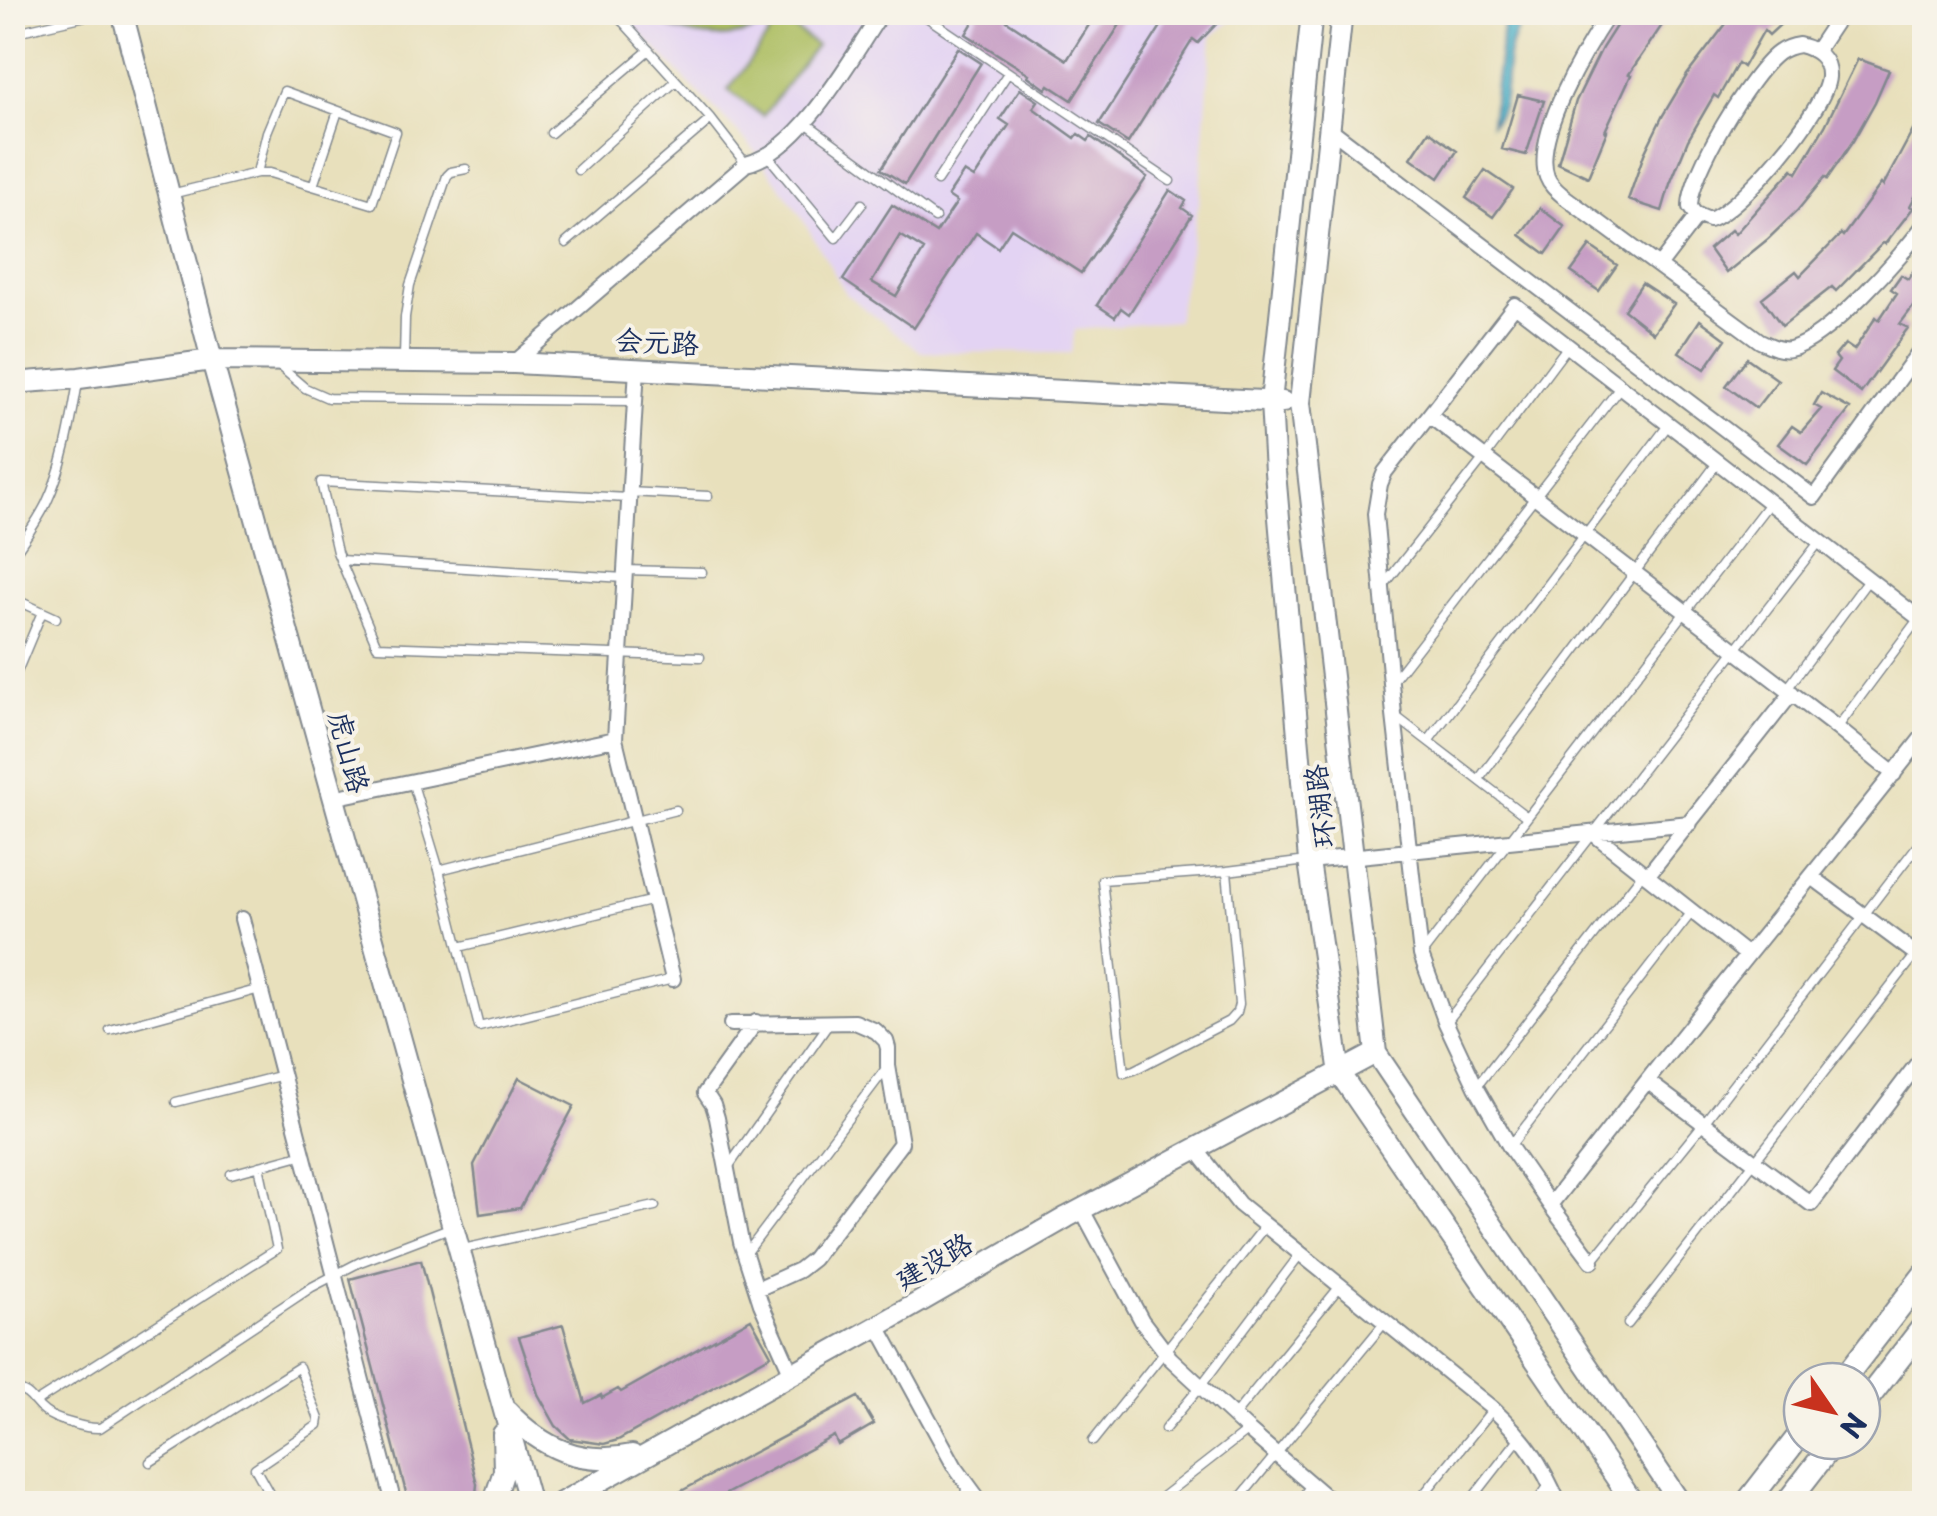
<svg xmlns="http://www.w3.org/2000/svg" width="1937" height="1516" font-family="'Playpen Sans','LXGW WenKai TC',sans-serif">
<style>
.built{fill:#e3d3f3}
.green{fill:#acbd60;stroke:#64765f;stroke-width:2.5}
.water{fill:#47afc6;stroke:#316f92;stroke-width:2.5}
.building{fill:#c69dc4;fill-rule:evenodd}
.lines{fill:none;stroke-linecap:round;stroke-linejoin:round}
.lane-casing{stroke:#82888d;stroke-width:11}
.street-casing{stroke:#82888d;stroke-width:18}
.secondary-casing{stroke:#82888d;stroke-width:24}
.primary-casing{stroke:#82888d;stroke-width:26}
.lane{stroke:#fff;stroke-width:8}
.street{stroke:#fff;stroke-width:14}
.secondary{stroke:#fff;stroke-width:20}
.primary{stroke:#fff;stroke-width:22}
.labels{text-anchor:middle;stroke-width:8;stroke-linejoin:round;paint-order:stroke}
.street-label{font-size:28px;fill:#1b2f5e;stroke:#f7f3e8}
</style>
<rect width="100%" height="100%" fill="#f7f3e8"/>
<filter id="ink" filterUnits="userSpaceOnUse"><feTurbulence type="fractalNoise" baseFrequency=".01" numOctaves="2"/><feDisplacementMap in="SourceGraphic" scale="20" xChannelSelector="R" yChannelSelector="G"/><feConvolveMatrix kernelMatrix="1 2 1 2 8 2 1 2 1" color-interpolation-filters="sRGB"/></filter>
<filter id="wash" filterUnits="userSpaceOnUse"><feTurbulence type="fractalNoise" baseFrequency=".0048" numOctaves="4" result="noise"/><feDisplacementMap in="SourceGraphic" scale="40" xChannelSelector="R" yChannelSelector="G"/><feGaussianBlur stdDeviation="2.25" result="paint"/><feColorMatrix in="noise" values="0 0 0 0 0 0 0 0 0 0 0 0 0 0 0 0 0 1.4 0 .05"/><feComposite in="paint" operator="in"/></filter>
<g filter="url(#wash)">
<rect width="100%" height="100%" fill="#e8e0bc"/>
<path class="built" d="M620,13H1241L1212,36L1199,200L1177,321L1075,330L1071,353L921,352L847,295L799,213L750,145Z"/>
<path class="green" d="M740,13H784C741,48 687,42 643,13H690L713,16Z
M781,19L816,45L763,116L728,90Z"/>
<path class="water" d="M1505,12L1525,13C1519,25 1512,38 1509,52C1503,75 1510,108 1491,124Z"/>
<g id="blocks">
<path class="building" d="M979,12H1012L1007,21L1067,60L1097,12H1128L1072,100L1049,85L1046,89L1028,76L1029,74L966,34Z
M1170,12H1228L1198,43L1193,39L1128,143L1099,124Z
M1625,12H1671L1629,74L1631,75L1605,131H1607L1588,177L1558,163L1576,101L1602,48Z
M1735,12H1794L1769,35L1764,30L1743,67L1738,63L1718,98L1714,95L1688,140L1670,184L1662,211L1628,200L1644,154L1663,115L1687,75Z
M958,48L981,63L905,184L881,169Z
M1858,59L1889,70L1875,102L1853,141L1827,179L1825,177L1797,211L1768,239L1726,273L1709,249L1731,230L1735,234L1793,169L1797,173L1825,126Z
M1020,89L1038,101L1033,108L1075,138L1078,134L1088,141L1091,137L1147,177L1081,273L1011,228L998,248L976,233L914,328L843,280L892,205L936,233L957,202L948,196L964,172L974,178L1009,125L1000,119ZM900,235L924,250L896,296L872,282Z
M1518,95L1544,101L1526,155L1502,149Z
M1924,110V180L1910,206L1913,208L1885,244L1883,243L1836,291L1832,287L1782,326L1762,298L1796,271L1800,276L1841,234L1843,236L1881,184L1883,186Z
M1429,131L1457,151L1439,178L1411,158Z
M1485,170L1513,189L1493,217L1466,198Z
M1170,190L1186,201L1182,208L1192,215L1129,314L1121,308L1115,317L1097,305Z
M1540,208L1565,227L1546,254L1520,235Z
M1590,246L1617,265L1599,291L1571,272Z
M1924,255V292L1900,324L1908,328L1861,393L1832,371L1839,361L1835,356L1845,344L1854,350L1876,317L1879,320L1897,293L1891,289L1901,275L1908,279Z
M1642,283L1674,304L1653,333L1624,310Z
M1700,320L1726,339L1705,369L1679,352Z
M1747,358L1778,380L1756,408L1726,386Z
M1821,393L1850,409L1807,465L1778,444L1792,426L1801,432L1821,409L1814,405Z
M519,1078L574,1106L520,1208L480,1214L474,1165Z
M421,1260L477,1484L475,1504H409L350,1279Z
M751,1319L771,1355L618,1440L604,1444L570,1439L556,1426L538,1394L519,1337L563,1325L585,1403L601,1395L602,1398L618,1389L621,1392Z
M858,1397L874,1424L838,1445L834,1436L722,1496L725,1504H657Z"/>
</g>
</g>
<g filter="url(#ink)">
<use href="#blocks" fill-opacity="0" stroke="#82888d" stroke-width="2.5"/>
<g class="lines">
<defs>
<path id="lane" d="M611,12L624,23L711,119L746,164
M919,12L1170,181
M12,33L103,12
M806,123L935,218
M551,133L649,50
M768,156L836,238L862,204
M578,170L676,81
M937,181L1008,73
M313,186L338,111
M171,194L257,173H270L372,204L396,132L284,91L267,132L257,173
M566,243L711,119
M404,358L405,317L410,285L447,176L451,172L466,169
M277,364L305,388L328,398L634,401
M628,492L708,496
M628,498L321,482L337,552L377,646L700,657
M12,557C24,540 37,522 46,504C64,466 71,423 78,382
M340,560L624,578
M624,570L702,572
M1385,584L1484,458L1568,346
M12,598L56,618
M1391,683L1621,386
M12,684L42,612
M1787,689L1869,579
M1394,715L1527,817
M1837,728L1919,618
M1429,740L1669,424
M1479,779L1718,462
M412,781L439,870L479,1027L673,979
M439,870L676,810
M1227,871L1239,1004L1237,1012L1229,1021L1134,1070L1124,1073L1102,880L1227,871L1307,861
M459,947L654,900
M1422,954L1770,502
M1446,1023L1820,541
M110,1030L260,989
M1477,1086L1643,873
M176,1102L283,1075
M1511,1145L1692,912
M729,1166L830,1022
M231,1174L304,1154
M463,1249L655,1206
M745,1255L887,1067
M1592,1261L1703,1124L1924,837
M1628,1324L1924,944
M12,1389C34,1392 30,1402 45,1412C55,1420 88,1429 100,1428L312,1287L360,1262L452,1227
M36,1402L277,1249L259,1166
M1233,1417L1341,1285
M1165,1429L1200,1387L1301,1253
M1093,1441L1266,1225
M150,1462L299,1367L319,1419L318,1425L255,1468L275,1504
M965,1504L966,1484
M1153,1504L1248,1430
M1235,1504L1386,1321
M1297,1504L1312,1484
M1416,1504L1493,1409
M1468,1504L1521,1436
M1535,1504L1550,1484"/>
<path id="street" d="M1610,12C1587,46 1532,136 1547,177C1550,185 1556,190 1562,195L1760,341C1769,345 1779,351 1790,349C1826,341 1903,255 1924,225
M1799,45C1816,49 1829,58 1828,77C1826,110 1740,210 1709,220L1695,214L1690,207C1689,174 1751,73 1778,53C1785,48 1791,46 1799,45Z
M1816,51L1842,12
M1330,129L1814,497L1924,345
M1659,266L1698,215
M514,363L746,164C801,151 851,58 882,12
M637,368L615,739L673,979
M1430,416L1837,728L1894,774
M333,798L615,739
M1594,834L1746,954
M1309,861L1690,823
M1647,876L1792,693
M1812,877L1924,960
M242,919L394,1504
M756,1022L705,1093L713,1105L717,1118L741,1242L761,1304L792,1374
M731,1024L855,1022L876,1031L886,1041L888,1048V1066L901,1143L813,1259L799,1270L757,1289
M1647,1081C1738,965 1833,851 1924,735
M1196,1149L1239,1204L1493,1409C1526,1440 1541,1462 1559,1504
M1550,1205L1647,1081L1811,1204L1924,1055
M1082,1210L1142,1321L1170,1358L1248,1430L1334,1504
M1592,1261L1550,1205L1510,1147L1476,1087L1446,1023L1421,955L1394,715L1375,514L1380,484L1385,472L1515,305L1924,622
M878,1326L955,1467L982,1504"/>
<path id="secondary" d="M122,12L212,360L530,1504
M1312,12L1271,402L1275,472L1309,861L1340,1074L1634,1504
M1342,12L1300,403L1376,1053L1681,1504
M12,383L79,378L212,360L514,363L1283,402
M507,1411C542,1448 580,1466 632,1455
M493,1504L504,1471L503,1434
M559,1504L878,1326L1067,1217L1376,1053"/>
<path id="primary" d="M1842,1381L1924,1275
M1862,1406L1924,1326
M1746,1504L1802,1432
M1786,1504L1835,1441"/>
</defs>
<use href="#lane" class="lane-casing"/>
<use href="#street" class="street-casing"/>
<use href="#secondary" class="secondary-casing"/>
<use href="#primary" class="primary-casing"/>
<use href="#lane" class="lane"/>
<use href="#street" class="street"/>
<use href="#secondary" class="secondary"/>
<use href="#primary" class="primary"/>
</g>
</g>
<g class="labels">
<g class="street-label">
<text transform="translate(657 342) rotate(3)" y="10">会元路</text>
<text transform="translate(349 752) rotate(75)" y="10">虎山路</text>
<text transform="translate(1320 806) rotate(-97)" y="10">环湖路</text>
<text transform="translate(934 1261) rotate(-30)" y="10">建设路</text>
</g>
</g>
<rect width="1937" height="1516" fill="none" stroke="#f7f3e8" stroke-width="50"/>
<g transform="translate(1832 1411) rotate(124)"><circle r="48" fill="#f7f3e8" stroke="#9fa5b1" stroke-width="2.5"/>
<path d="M0-8L18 38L0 25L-18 38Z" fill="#c8321e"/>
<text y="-15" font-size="28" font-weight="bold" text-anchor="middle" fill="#1b2f5e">N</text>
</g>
</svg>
